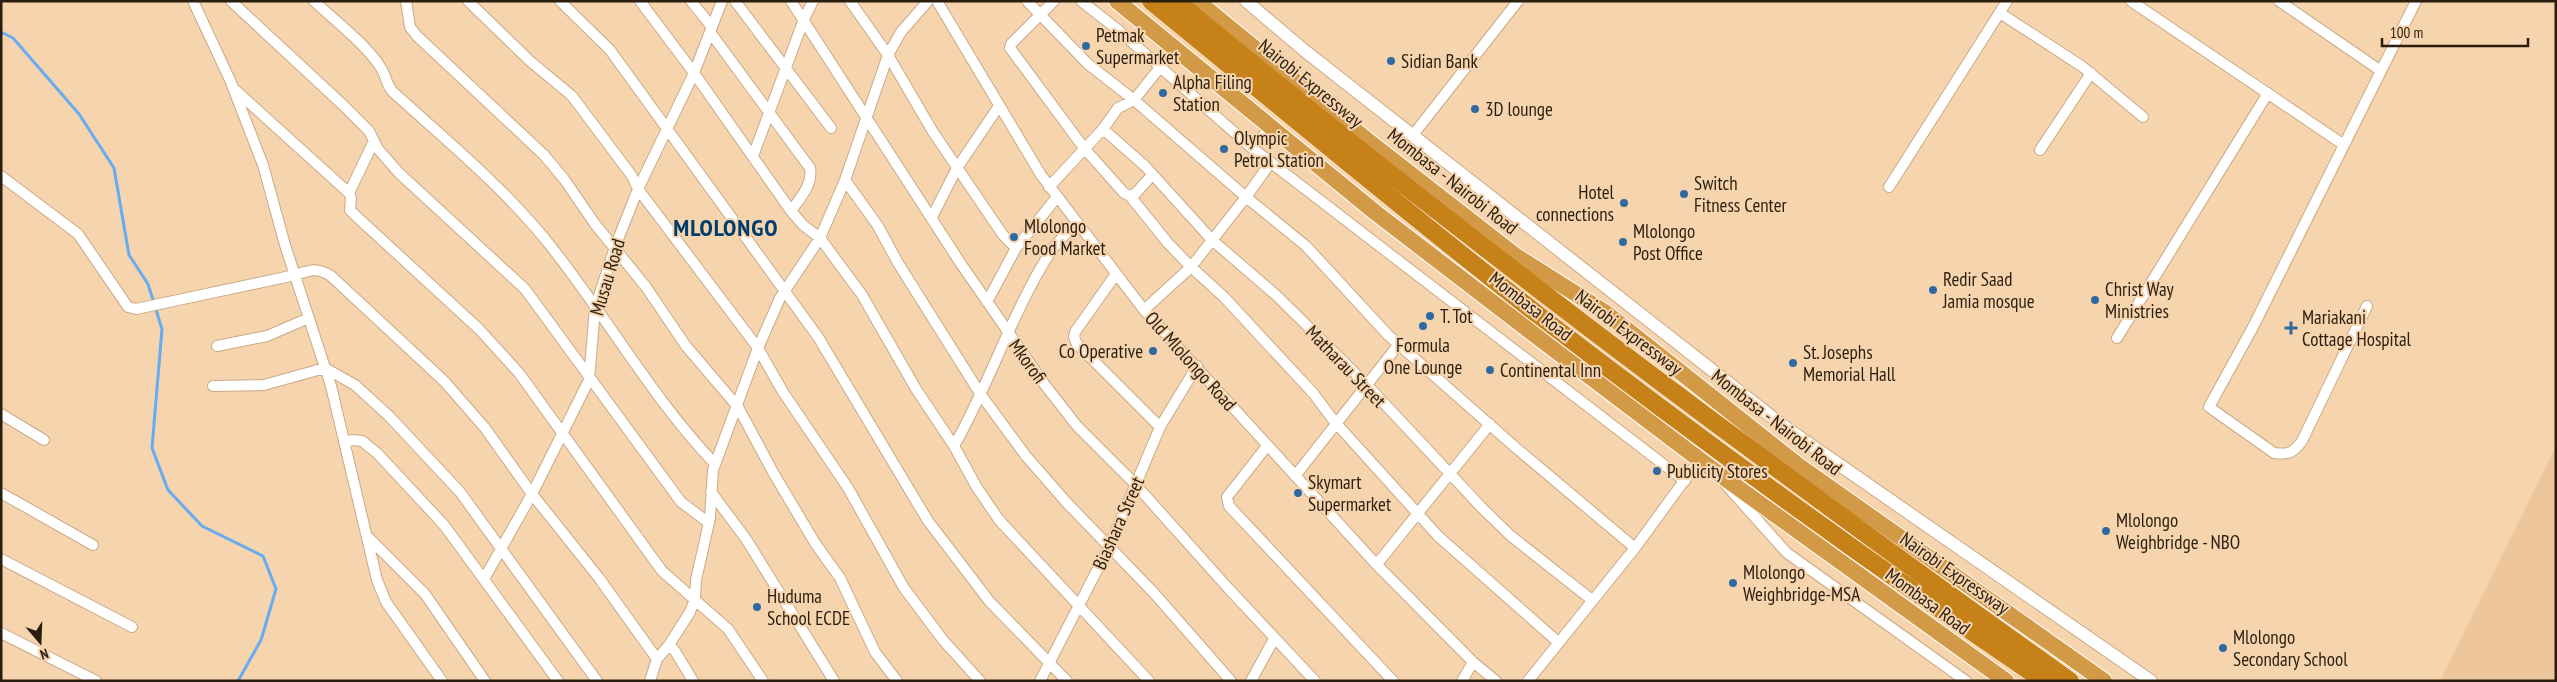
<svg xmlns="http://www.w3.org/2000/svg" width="2557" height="682" font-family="'PT Sans Narrow',sans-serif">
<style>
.built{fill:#eec69b}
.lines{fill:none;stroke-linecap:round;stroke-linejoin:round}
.stream{stroke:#66acf0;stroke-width:3}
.minor-casing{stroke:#caa985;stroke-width:12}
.tertiary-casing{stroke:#caa985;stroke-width:14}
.trunk-casing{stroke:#fff;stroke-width:18}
.motorway-casing{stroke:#fff;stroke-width:19}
.minor{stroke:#fff;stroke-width:10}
.tertiary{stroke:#fff;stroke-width:12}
.trunk{stroke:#d29a47;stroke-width:16}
.motorway{stroke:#c78119;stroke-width:18}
.poi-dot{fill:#2e6aa1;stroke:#f6d4ae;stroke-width:2}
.labels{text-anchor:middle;stroke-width:4;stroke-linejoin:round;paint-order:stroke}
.poi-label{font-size:19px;fill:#2a1e0f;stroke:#f6d4ae;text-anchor:start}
.street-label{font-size:19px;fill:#2a1e0f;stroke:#f6d4ae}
.district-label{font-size:24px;font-weight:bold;letter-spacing:1px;fill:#003c6c;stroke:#f6d4ae}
</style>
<rect width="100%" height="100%" fill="#f6d4ae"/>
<path class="built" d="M2556,446V681H2440Z"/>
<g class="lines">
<path class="stream" d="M1,32L13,38L79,114L114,168L129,255L148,284L162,329L152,448L168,490L202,526L263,556L276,589L261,640L238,681"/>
<defs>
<path id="minor" d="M193,1L230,80L263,165L285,245L331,386L377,580L386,602L442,681
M231,1L343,105L369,131L378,149L399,173L525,289L681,502L709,523
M314,1C334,20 367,45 381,68C387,77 385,83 393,92C448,142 507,190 553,249C608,319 653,399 715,464
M406,1L410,27L417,36L544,155L564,179L595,224L646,287L686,346L738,407L774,474L815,543L840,578L875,652L897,681
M468,1L530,61L572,96L632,176L638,189L758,348L783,392L848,488L904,588L943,640L980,681
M560,1L610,50L818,337L928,521L990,602L1067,681
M640,1L694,73L791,211L803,225L820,238L862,295L916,389L954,446L976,486L999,520L1149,681
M691,1L712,27
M735,1L831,128
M791,1L961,264L1045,385L1077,426L1135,484L1228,588L1315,681
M850,1L888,55L933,132L1003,235L1016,248
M937,1L1041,175L1144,310L1375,563L1473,662L1496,681
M1027,1L1088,64L1134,100L1246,197L1271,162
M1054,1L1011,44L1010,48L1084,148L1124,193L1130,196L1136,193L1152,175
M1081,1L1117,29L1252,148L1685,481
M2131,1L2344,145
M2279,1L2381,71
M2000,13L2083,67L2143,117
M710,32L810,168C813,185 800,198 791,211
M233,88L349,193L351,198L350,210L357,217L479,329L519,373L662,571L728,629L763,681
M1103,129L1145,166L1212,240L1277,296L1366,384L1483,509L1511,536L1592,600
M1413,135L1518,1
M1252,148L1272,126
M2040,150L2091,73
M753,156L804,19L813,1
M1,176L78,234L128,307L136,309L295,275C310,270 317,267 331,276L444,381L485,428L532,494L599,578L657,659
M845,180L878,226L898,263L981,395L1026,456L1067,503L1154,593L1231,681
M1049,187L1103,129L1118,108L1134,100L1174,50
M1889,187L2007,1
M349,193L374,141
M1130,196L1167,242L1191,267L1224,297L1313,393L1334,421L1438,536L1558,642
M932,217L957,168L999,106
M1116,274L1075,332L1074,337L1077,344L1160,427
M987,302L1016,248L1057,197
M2367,306L2302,441C2293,453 2289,455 2274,453L2209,407L2253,327L2416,1
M1144,310L1191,267L1246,197L1306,246L1388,335L1515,447L1635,548
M2117,338L2268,93
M217,346L267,336L309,318
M213,386L264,385L325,368L355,385L389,416L460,492L597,681
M1,414L44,440
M344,442L353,440L362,441L377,453L444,525L558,681
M954,446C990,383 1012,312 1051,251C1058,241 1068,232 1077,222
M1267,446L1227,497L1229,506L1393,681
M1295,476L1399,344
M1726,485L1787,553L1966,681
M711,492L746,539L834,681
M1,493L93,545
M368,537L425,594L485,681
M1,559L132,627
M1377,564L1490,424
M484,579L532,494L589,380L595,308L615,247L638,189L694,73L722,1
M1,633L96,681
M650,681L657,659L669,645
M693,681L675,651L669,645L690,612L695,599L696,580L710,518L713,470L758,348L780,298L820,238L845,180L888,55L901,32L928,1
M1040,681L1110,545L1160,427L1197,366
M1251,681L1274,639
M1462,681L1473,662
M1528,681L1635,548L1700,459"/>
<path id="tertiary" d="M1246,1L1305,51L1782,425L2151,681"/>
<path id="trunk" d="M1117,1L1376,213L1548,345L1712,469L2006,681
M1197,1L1367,140L1516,256L1606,313L1799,466L2104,681"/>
<path id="motorway" d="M1151,1C1281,107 1409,215 1541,317C1705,443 1873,565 2044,681
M1176,1C1465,240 1765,464 2070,681"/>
</defs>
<use href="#minor" class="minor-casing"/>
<use href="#tertiary" class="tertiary-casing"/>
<use href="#trunk" class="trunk-casing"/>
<use href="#motorway" class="motorway-casing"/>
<use href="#minor" class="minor"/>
<use href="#tertiary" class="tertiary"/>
<use href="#trunk" class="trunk"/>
<use href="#motorway" class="motorway"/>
</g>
<g class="poi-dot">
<circle cx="1086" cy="46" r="5"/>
<circle cx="1391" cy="61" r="5"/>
<circle cx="1163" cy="93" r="5"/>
<circle cx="1475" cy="109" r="5"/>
<circle cx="1224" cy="149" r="5"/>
<circle cx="1684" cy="194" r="5"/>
<circle cx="1624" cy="203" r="5"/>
<circle cx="1014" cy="237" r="5"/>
<circle cx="1623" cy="242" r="5"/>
<circle cx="1933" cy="290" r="5"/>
<circle cx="2095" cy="300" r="5"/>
<circle cx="1430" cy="316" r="5"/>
<circle cx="1423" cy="326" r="5"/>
<path d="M2288.5 320.5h5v5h5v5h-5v5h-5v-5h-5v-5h5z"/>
<circle cx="1153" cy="351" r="5"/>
<circle cx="1793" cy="363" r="5"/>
<circle cx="1490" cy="370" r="5"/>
<circle cx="1657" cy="471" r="5"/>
<circle cx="1298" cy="493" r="5"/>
<circle cx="2106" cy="531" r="5"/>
<circle cx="1733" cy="583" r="5"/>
<circle cx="757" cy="607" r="5"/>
<circle cx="2223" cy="648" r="5"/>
</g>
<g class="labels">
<g class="poi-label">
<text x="1096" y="42">Petmak<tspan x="1096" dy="22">Supermarket</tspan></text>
<text x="1401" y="68">Sidian Bank</text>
<text x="1173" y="89">Alpha Filing<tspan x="1173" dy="22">Station</tspan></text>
<text x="1485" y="116">3D lounge</text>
<text x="1234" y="145">Olympic<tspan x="1234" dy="22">Petrol Station</tspan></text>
<text x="1694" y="190">Switch<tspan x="1694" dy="22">Fitness Center</tspan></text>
<text x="1614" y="199" text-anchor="end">Hotel<tspan x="1614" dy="22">connections</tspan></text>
<text x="1024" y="233">Mlolongo<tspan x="1024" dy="22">Food Market</tspan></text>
<text x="1633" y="238">Mlolongo<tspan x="1633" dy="22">Post Office</tspan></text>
<text x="1943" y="286">Redir Saad<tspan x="1943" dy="22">Jamia mosque</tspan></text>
<text x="2105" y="296">Christ Way<tspan x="2105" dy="22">Ministries</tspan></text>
<text x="1440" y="323">T. Tot</text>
<text x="2302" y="324">Mariakani<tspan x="2302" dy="22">Cottage Hospital</tspan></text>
<text x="1423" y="352" text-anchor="middle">Formula<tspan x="1423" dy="22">One Lounge</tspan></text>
<text x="1143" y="358" text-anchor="end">Co Operative</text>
<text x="1803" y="359">St. Josephs<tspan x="1803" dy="22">Memorial Hall</tspan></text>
<text x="1500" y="377">Continental Inn</text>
<text x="1667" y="478">Publicity Stores</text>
<text x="1308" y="489">Skymart<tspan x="1308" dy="22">Supermarket</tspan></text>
<text x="2116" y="527">Mlolongo<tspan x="2116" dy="22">Weighbridge - NBO</tspan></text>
<text x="1743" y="579">Mlolongo<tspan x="1743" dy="22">Weighbridge-MSA</tspan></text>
<text x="767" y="603">Huduma<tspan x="767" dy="22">School ECDE</tspan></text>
<text x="2233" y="644">Mlolongo<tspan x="2233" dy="22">Secondary School</tspan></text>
</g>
<g class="street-label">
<text transform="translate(1311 83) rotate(39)" y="7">Nairobi Expressway</text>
<text transform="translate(1453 181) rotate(38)" y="7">Mombasa - Nairobi Road</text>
<text transform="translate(607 277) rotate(-73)" y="7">Musau Road</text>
<text transform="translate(1531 306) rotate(38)" y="7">Mombasa Road</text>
<text transform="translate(1629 332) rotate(37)" y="7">Nairobi Expressway</text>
<text transform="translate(1028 361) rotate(54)" y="7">Mkorofi</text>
<text transform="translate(1191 361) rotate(48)" y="7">Old Mlolongo Road</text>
<text transform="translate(1346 366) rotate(46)" y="7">Matharau Street</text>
<text transform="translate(1777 422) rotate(38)" y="7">Mombasa - Nairobi Road</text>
<text transform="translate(1118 523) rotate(-66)" y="7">Biashara Street</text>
<text transform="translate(1955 573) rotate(35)" y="7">Nairobi Expressway</text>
<text transform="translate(1928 601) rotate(36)" y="7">Mombasa Road</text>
</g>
<g class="district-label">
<text x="726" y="236">MLOLONGO</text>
</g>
</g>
<rect width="2557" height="682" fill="none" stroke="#2a1e0f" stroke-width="5"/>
<g transform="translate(40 642) rotate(161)" stroke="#f6d4ae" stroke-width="4" paint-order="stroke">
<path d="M0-4L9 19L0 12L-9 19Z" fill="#2a1e0f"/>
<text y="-8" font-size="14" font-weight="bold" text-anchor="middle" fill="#2a1e0f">N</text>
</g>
<path d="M2382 38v8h146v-8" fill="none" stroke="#2a1e0f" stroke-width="2.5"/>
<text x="2390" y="38" font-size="15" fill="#2a1e0f" stroke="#f6d4ae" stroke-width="4" paint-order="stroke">100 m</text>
</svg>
